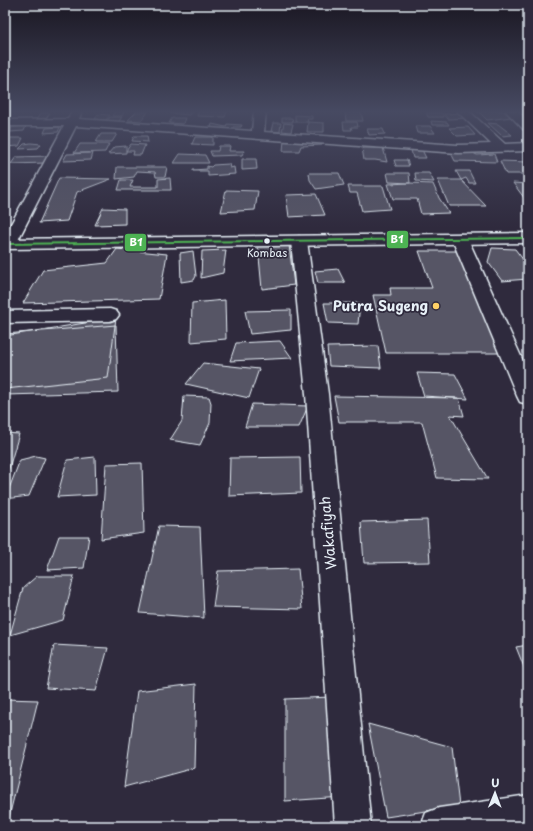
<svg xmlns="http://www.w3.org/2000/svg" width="533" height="831" font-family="'Playpen Sans',sans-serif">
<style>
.building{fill:#575565;stroke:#e8f1f8}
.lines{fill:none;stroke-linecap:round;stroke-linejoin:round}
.street-casing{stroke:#e8f1f8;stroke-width:3}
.primary-casing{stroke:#e8f1f8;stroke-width:3}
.street{fill:#2f2a3d;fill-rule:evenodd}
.primary{fill:#2f2a3d;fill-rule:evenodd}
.bus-1-casing{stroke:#2f2a3d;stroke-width:3}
.bus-1{fill:#4db353;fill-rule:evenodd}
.bus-dot{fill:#e8f1f8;stroke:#2f2a3d;stroke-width:1.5}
.poi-dot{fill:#ffd166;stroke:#2f2a3d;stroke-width:1.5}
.labels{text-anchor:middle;stroke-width:3.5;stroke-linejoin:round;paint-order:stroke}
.far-bus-label{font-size:11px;fill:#e8f1f8;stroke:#2f2a3d}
.poi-label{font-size:14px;font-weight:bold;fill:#e8f1f8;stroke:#2f2a3d;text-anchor:end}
.street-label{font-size:14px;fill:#e8f1f8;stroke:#2f2a3d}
.line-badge{stroke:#2f2a3d;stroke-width:1.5}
.badge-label{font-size:11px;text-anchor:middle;font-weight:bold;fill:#fff}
</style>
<rect width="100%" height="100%" fill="#2f2a3d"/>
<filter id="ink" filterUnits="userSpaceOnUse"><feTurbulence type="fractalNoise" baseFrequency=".025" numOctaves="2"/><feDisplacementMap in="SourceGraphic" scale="8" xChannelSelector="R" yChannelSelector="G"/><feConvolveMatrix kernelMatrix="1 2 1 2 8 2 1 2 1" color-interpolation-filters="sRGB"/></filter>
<g filter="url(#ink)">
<path class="building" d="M115,111H125L122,116H112Z
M171,111H192L189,115L170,113Z
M199,111H227L225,117L197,116Z
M478,111H503L511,117L487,120Z
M136,112H148L141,121L128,120Z
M345,112H361L363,121H346Z
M41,113H50L45,120H36Z
M426,113H442L444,117H428Z
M463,113L467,118L448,119L444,114Z
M98,114L110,115L106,120L95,119Z
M295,115L312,116V119H307L308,122H295Z
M110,117H122L118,122H106Z
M172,118H185L183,124L169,123Z
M282,118H292L293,122H282Z
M431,121L447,122L449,125H432Z
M308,122L324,123V132H307Z
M343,122H357L358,127H351L352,130H344Z
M273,123H281L280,132L271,131Z
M284,123L293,124L291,132L282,131Z
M488,123L498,124L512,135L502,136Z
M212,124L226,127L227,124L242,125L241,127H233L232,131L210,130Z
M26,126L24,131L10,132L12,127Z
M415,126H430L435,133H417Z
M60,127L58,132L44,133L46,128Z
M468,127L475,135L457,136L449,128Z
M367,129H383L385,134L369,135Z
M101,134H117L112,142H96Z
M134,136H147L148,142L132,141Z
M195,137H213V145L192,144Z
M9,138H23L19,146L5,147Z
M284,140L320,142L322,145L301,146L299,151H283Z
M31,143L41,144L38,148L19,149L24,144Z
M80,144H109L105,152L74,153Z
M131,144L145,145L141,155H133L134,151H126Z
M126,146V153L108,154L114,147Z
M219,146H230L229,151H244L242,155L212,156L210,151H218Z
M362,148H383L387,162L375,160H364Z
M411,150H422L426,158H413Z
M450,151L471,152L477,155L494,154L497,162L455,161Z
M93,153L91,160L63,161L67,154Z
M180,154L205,155L209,163H174Z
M49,156L45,163L11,164L16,157Z
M242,159H256L257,169L242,170Z
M394,160H407L409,166H396Z
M500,161L528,162V168L525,167L528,174H506Z
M229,164L230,168L234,167L235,174L208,176V171H193V170L207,169V166L211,167L213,165Z
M117,167H167L165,177H156L155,172L137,171L134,177L116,179Z
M456,171H469L475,183H469L466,178L461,180Z
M309,173H339L344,185L316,189L310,180Z
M387,173H409L410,183L389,182Z
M415,173H429L434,182L416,181Z
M59,178L111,179L77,192L67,221L39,223Z
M170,178L171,190H118L121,180H133L130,187H158V179Z
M438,180H461L486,206H449Z
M410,183L433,184L439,198L449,213L421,214L417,199H393L388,184Z
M513,183L528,184V203Z
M348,186H383L390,209L362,211L357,193H350Z
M226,190L258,191L255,210L221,212Z
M316,194L325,215L289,217L286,195Z
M103,208L125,209V224L95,225Z
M289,245L294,285L262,289L258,246Z
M492,248L515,249L528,266V279L502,281L488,262Z
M117,249L167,254L159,299L23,303L43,270L107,263Z
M226,250L223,273L201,278L202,251Z
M193,251L196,276L194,280L181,282L180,253Z
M419,251H461L506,353H386L373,295H391L390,288H432Z
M338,269L345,283H318L315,271Z
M225,300L226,339L191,342L192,303Z
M324,303H360L358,324L328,323Z
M291,310V330L250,334L245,311Z
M116,318L108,378L5,389V336Z
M116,325L118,392L5,395V334Z
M280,341L292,358L230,361L236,343Z
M378,346L381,368L329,366L327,347Z
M203,363L259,369L249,398L186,384Z
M417,373L455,374L468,399L424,396Z
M184,396L209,397L211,403L210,423L200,445L170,440L182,421Z
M334,396L459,398L464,416L450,415L488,479L437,478L422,422H339Z
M252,404L308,406L299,427H245Z
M5,433L19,434L5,482Z
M36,456L45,458L29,496L5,499L20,460Z
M95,457L96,495L57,497L67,460Z
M300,457L301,493L229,496L230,458Z
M142,463L144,533L101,539L106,464Z
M427,520L430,562L364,563L361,522Z
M159,526L200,527L204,618L140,613Z
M59,536H89L84,568L47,570Z
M298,569L302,609L213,607L218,571Z
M37,576H74L63,620L10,635L23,588Z
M54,645L108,648L96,691L46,688Z
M528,645V677L516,647Z
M196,684L194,768L124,787L137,691Z
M331,697L343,797L285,801V699Z
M5,699L38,700L9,817H5Z
M368,724L452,747L459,806L386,817Z"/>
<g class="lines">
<defs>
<path id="street" d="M72,111H82L79,119L252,131L254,111H266L264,132L458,145L491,144L457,111H469L505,144L528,143V151L458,153L76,126L16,244L14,247L5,248V235L64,126H5V120L68,119Z
M506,111H518L528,122V131L524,130Z
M460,234L466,236L468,239L528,372V404L520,402L517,396L452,239L454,236Z
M299,236L305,238L307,241L328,394L371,826H335L306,394L291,241L293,238Z
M110,309L116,311L119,315L116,319L110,321L5,323V311Z
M528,795V826H421L426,813L439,808Z"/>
<path id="primary" d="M528,233V243L5,249V239Z"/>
</defs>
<use href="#street" class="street-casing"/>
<use href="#primary" class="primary-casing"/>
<use href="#street" class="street"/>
<use href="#primary" class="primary"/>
<defs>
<path id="bus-1" d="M528,237V239L5,245V243Z"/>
</defs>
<use href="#bus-1" class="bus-1-casing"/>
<use href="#bus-1" class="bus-1"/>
</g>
</g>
<linearGradient id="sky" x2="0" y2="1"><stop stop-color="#1a1722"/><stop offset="0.49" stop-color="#474a62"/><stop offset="1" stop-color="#474a62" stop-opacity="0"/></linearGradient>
<rect width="533" height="228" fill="url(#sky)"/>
<circle class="bus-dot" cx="267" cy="241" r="3.5"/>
<circle class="poi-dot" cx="436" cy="306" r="4"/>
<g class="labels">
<g class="far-bus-label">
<text x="267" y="257">Kombas</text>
</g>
<g class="poi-label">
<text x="428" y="311">Putra Sugeng</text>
</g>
<g class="street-label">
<text transform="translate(328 533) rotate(-95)" y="5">Wakafiyah</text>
</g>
</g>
<g class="line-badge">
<rect x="386" y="230" width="23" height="19" rx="4" fill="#4db353"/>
<rect x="124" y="233" width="23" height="19" rx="4" fill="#4db353"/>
</g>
<g class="badge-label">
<text x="397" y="243">B1</text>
<text x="136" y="246">B1</text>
</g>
<rect width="533" height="831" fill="none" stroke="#2f2a3d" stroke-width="20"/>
<rect x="10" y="10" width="513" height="811" fill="none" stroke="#e8f1f8" stroke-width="1.5" filter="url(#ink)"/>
<g transform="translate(495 793) rotate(1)" stroke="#2f2a3d" stroke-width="3" paint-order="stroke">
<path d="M0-3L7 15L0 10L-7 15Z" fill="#e8f1f8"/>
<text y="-6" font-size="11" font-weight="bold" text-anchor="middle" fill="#e8f1f8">U</text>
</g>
</svg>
